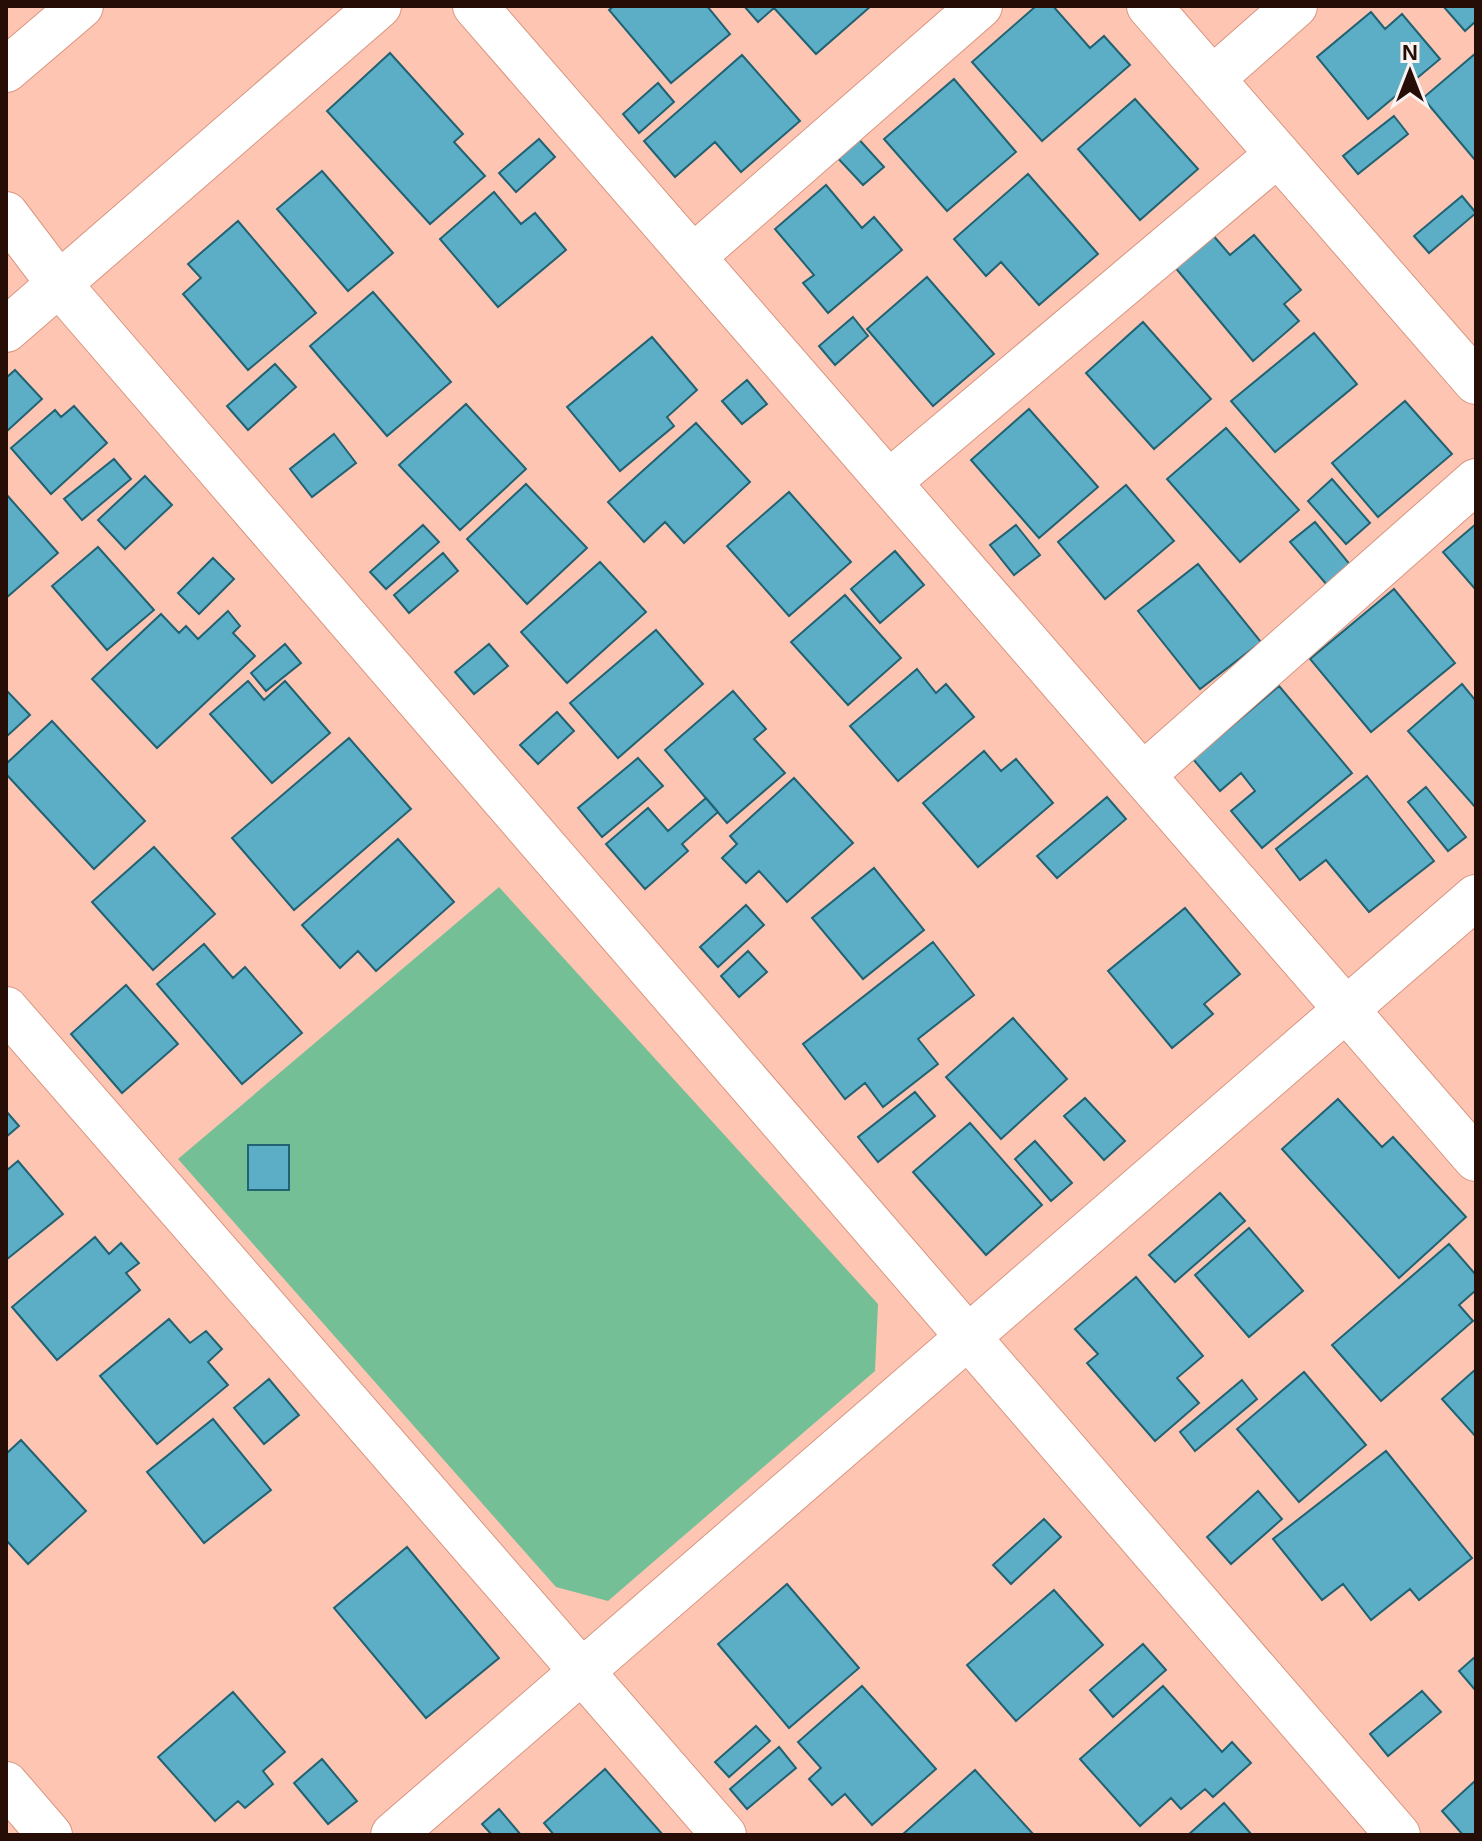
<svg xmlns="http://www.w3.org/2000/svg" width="1482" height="1841" font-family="Arial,sans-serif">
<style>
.green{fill:#74bf95}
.building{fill:#5baec5;stroke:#216273;stroke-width:2}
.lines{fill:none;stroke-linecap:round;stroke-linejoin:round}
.street-casing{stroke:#d8957f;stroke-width:46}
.street{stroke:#fff;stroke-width:44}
</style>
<rect width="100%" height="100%" fill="#fec5b3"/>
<path class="green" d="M499,887L878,1304L875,1371L608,1601L556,1587L178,1159Z"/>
<path class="building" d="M614,6H707L730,34L671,83L609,10Z
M744,6H871L816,54L774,8L758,22Z
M1036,6H1053L1090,48L1104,36L1130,65L1042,141L972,62Z
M1443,6H1476V21L1465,31Z
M1371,12L1385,29L1402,14L1440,59L1368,119L1317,57Z
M390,53L463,134L454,142L485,176L430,224L327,111Z
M1476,53V160H1475L1423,98Z
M742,55L800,121L741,172L715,142L675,177L644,141Z
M954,79L1016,152L947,211L884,139Z
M658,83L674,102L639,133L623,114Z
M1135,99L1198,169L1140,220L1078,149Z
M1394,116L1408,134L1358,174L1343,156Z
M855,135L884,167L863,185L834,154Z
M539,139L555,157L516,192L499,173Z
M322,171L393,253L348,291L277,209Z
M1028,174L1098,254L1039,305L1001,262L986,276L954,239Z
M826,185L862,228L874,217L902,250L828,313L803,283L814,275L775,229Z
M494,192L521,224L535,213L566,250L498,307L440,239Z
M1462,196L1476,213L1429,253L1414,236Z
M238,221L316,313L248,370L183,294L201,278L188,264Z
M1212,234L1230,255L1254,235L1301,290L1284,304L1299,321L1253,361L1174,266Z
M927,277L994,354L933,406L867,329Z
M373,292L451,382L387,436L310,346Z
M853,317L868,336L835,365L819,346Z
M1143,322L1211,399L1154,449L1086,373Z
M1314,333L1357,384L1275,452L1231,401Z
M652,337L697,390L667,417L674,426L620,471L567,407Z
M275,364L296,387L248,430L227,406Z
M15,370L42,399L6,432V378Z
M747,380L767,404L742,424L722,401Z
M1405,401L1452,454L1378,517L1332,463Z
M466,404L526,469L460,530L399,465Z
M74,406L107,443L51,494L11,448L55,410L61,417Z
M1029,409L1098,487L1039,538L971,460Z
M696,423L750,482L684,543L665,522L644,542L608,502Z
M1226,428L1299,510L1240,562L1167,479Z
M334,434L356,463L312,497L290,469Z
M114,459L131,479L82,520L64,499Z
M145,476L172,505L125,549L98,520Z
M1332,479L1370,523L1346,544L1308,501Z
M526,484L587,548L527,604L467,539Z
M1126,485L1174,541L1105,599L1058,542Z
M789,492L851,562L789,616L727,546Z
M6,494L58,553L6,598Z
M1315,522L1352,567L1328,586L1290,542Z
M1476,524V590L1443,552Z
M423,525L439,542L386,589L370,572Z
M1016,525L1040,555L1014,575L990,545Z
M98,547L154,610L107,650L52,586Z
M895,551L924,585L880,623L851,589Z
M443,553L458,571L409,613L394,595Z
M213,558L234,579L199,614L178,593Z
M600,562L646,612L567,683L521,632Z
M1198,564L1261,642L1200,689L1138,611Z
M1394,589L1455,663L1371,732L1310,659Z
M845,595L901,658L848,705L791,642Z
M228,611L240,626L233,633L255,656L157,748L92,679L161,614L179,633L186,626L198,639Z
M656,630L703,684L618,758L570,703Z
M285,644L301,663L266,691L251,673Z
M489,644L508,666L474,694L455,672Z
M917,669L936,693L946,684L974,717L898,781L850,726Z
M248,681L264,700L285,681L330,733L272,783L210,714Z
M1462,684L1476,701V808L1408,731Z
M1279,686L1352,773L1262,848L1231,811L1255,791L1241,773L1220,791L1193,759Z
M6,690L30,715L6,737Z
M733,691L766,729L754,739L785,773L727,823L665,750Z
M557,712L574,731L538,764L520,745Z
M52,721L145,821L94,869L6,774V764Z
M349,738L411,809L294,910L232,838Z
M984,751L1001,771L1016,759L1053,803L978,867L923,803Z
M638,758L663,786L602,837L578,808Z
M1367,776L1434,861L1369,912L1326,860L1300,880L1276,849Z
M794,778L853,843L787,902L759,871L746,883L722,858L737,844L730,836Z
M1426,787L1466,837L1448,851L1408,802Z
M1107,797L1126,819L1057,878L1037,856Z
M706,798L718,812L682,844L688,851L645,889L606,844L648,808L668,831Z
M398,839L454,902L376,971L358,951L340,968L302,925Z
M154,847L215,914L153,970L92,902Z
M874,868L924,930L863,979L812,918Z
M746,905L764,925L718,967L700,947Z
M1185,908L1240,974L1204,1004L1213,1014L1172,1048L1108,971Z
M933,942L974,995L918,1039L938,1064L883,1107L865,1083L845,1099L803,1044Z
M204,944L233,978L245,967L302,1033L242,1084L157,984Z
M748,951L767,972L739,997L721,976Z
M126,985L178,1044L122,1093L71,1034Z
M1013,1018L1067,1079L1001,1139L946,1077Z
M915,1092L935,1116L878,1162L858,1137Z
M1085,1098L1125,1141L1104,1160L1064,1116Z
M1338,1099L1382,1147L1393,1137L1466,1217L1399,1278L1282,1149Z
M6,1111L19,1126L6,1137Z
M970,1123L1042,1205L986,1255L913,1172Z
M1035,1141L1072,1183L1051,1201L1015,1159Z
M248,1145H289V1190H248Z
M18,1161L63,1214L6,1260V1171Z
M1220,1193L1245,1221L1175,1282L1149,1255Z
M1249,1228L1303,1291L1249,1337L1195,1275Z
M95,1237L109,1254L121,1243L139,1263L126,1273L140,1290L57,1360L12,1307Z
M1449,1244L1476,1275V1290L1459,1305L1473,1321L1381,1401L1332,1345Z
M1136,1277L1203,1356L1177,1378L1199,1403L1155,1441L1087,1363L1098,1354L1075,1329Z
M169,1319L190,1343L206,1331L222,1349L208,1362L228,1385L157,1444L100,1376Z
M1476,1369V1437L1442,1399Z
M1304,1372L1366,1445L1299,1502L1237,1429Z
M269,1379L299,1415L264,1444L234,1408Z
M1242,1380L1257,1399L1195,1451L1180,1432Z
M213,1419L271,1490L204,1543L147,1472Z
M21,1440L86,1511L28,1564L6,1540V1454Z
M1386,1451L1472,1558L1419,1600L1410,1589L1371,1620L1343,1584L1322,1600L1273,1539Z
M1258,1491L1282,1519L1231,1564L1207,1537Z
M1044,1519L1061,1537L1011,1584L993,1565Z
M407,1547L499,1658L426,1718L334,1608Z
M787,1584L859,1668L789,1728L718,1644Z
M1054,1590L1103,1645L1016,1721L967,1665Z
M1143,1644L1166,1670L1113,1717L1090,1690Z
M1476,1656V1691L1459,1671Z
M862,1686L936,1769L872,1825L845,1794L832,1805L809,1779L821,1768L798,1742Z
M1163,1686L1222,1752L1232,1742L1251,1763L1213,1797L1205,1789L1181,1809L1171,1798L1140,1826L1080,1759Z
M1422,1691L1441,1712L1388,1756L1370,1734Z
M233,1692L285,1752L263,1771L273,1784L245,1808L238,1801L215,1821L158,1757Z
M756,1726L770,1741L729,1777L715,1762Z
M779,1747L796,1768L747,1809L730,1789Z
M322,1759L357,1801L328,1824L294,1783Z
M605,1769L663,1835H554L544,1823Z
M975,1770L1034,1835H902Z
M1476,1780V1835H1463L1442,1811Z
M1224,1803L1252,1835H1188Z
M499,1809L521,1835H492L482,1824Z"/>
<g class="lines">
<defs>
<path id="street" d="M475,6L1476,1159
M1149,6L1476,382
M6,70L81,6
M1212,79L1295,6
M6,214L59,284L1398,1835
M694,256L980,6
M6,330L379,6
M889,482L1278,154
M1143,775L1476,481
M6,1009L724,1835
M6,1784L50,1835
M393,1835L1476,897"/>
</defs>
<use href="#street" class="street-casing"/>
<use href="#street" class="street"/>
</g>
<rect width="1482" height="1841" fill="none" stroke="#260e07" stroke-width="16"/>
<g transform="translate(1410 72)" stroke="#fbf3f1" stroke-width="6" paint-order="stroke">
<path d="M0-6L14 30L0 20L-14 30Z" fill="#260e07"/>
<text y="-12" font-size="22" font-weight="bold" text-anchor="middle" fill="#260e07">N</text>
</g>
</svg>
